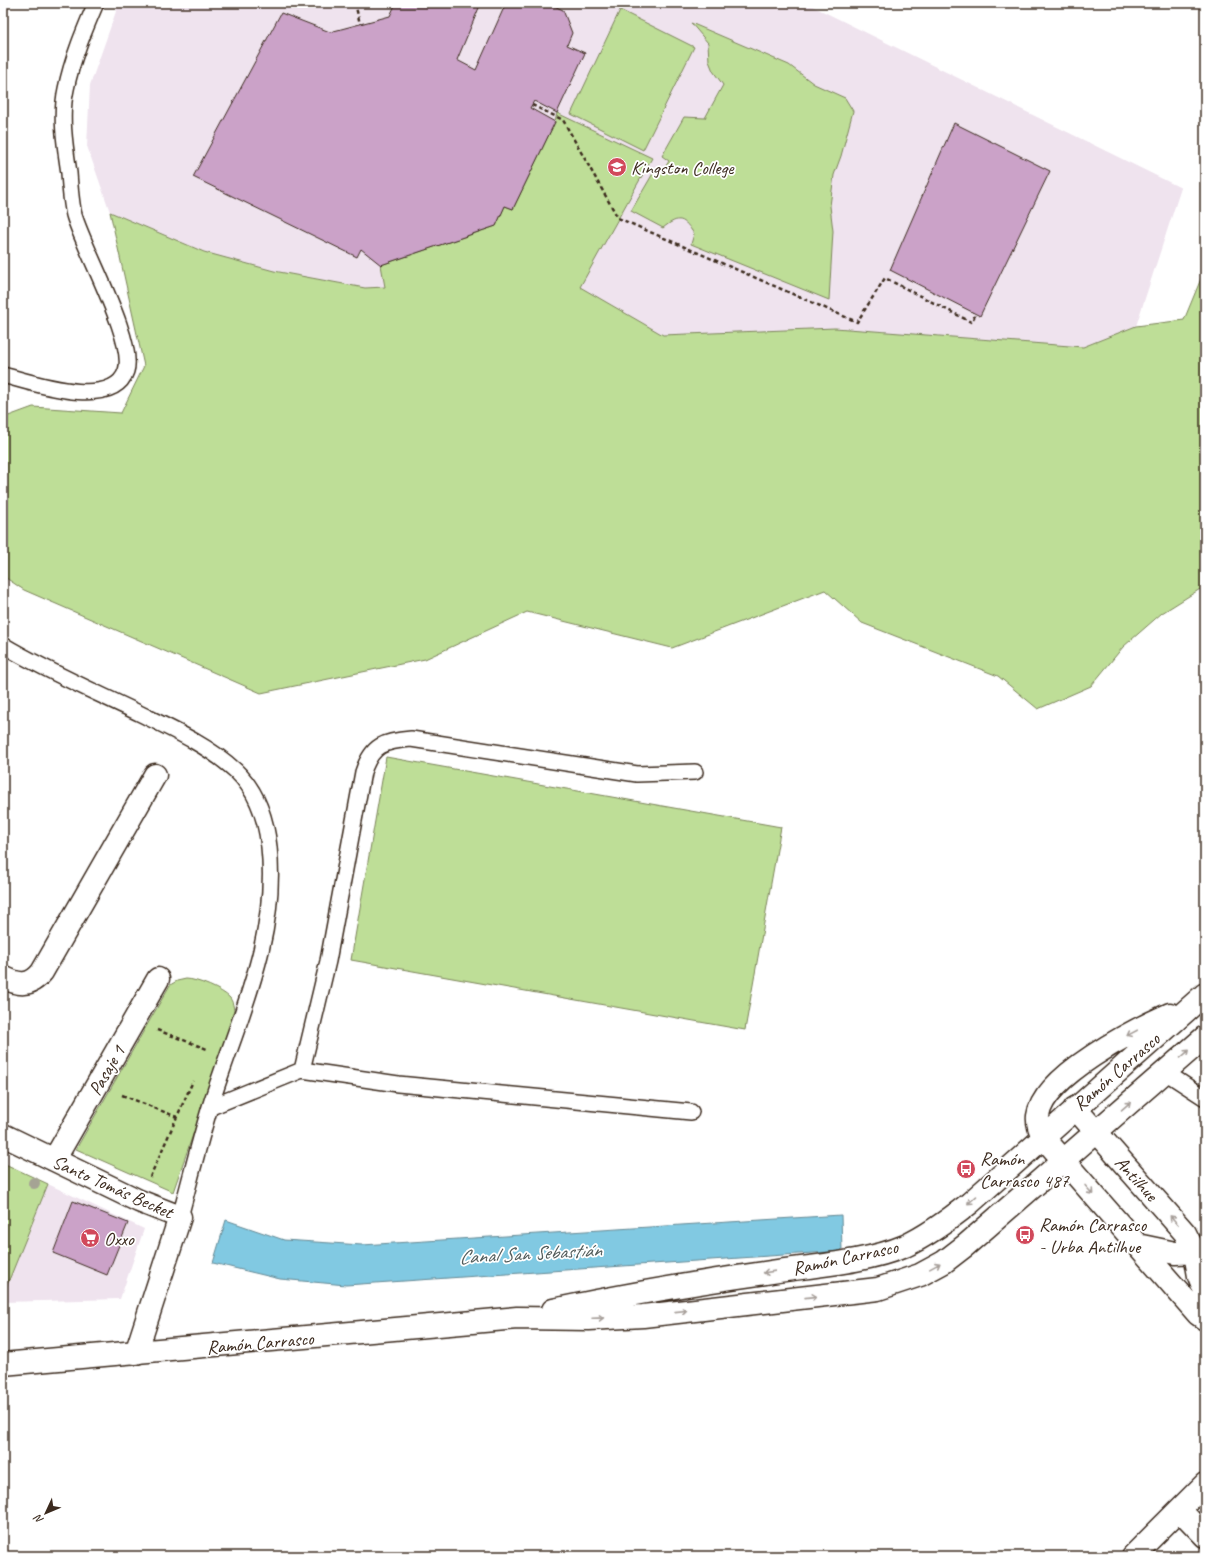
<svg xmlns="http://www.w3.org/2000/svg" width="1208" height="1559" font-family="Caveat,sans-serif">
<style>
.built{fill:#efe3ee}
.green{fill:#bede97;stroke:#7c845a}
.water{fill:#81c9e2;stroke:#658994}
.building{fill:#cba2c8;stroke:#3b2a1e}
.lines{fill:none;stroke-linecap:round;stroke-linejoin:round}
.lane-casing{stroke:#3b2a1e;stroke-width:18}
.street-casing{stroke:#3b2a1e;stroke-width:25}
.secondary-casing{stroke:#3b2a1e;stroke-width:25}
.path{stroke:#3b2a1e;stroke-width:2.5;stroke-dasharray:4 3;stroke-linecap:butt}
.lane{stroke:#fff;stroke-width:15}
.street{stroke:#fff;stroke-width:22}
.secondary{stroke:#fff;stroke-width:22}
.tree{fill:#a5a394}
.oneway{stroke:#a79f9a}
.labels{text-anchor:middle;stroke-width:3.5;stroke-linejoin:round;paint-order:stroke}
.poi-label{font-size:19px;fill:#3b2a1e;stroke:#fff;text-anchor:start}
.street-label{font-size:19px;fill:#3b2a1e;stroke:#fff}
.water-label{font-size:20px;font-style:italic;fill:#505a59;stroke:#fff}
</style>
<rect width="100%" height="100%" fill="#fff"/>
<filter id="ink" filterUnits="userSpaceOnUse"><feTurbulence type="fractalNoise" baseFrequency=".025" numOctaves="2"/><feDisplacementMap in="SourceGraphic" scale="8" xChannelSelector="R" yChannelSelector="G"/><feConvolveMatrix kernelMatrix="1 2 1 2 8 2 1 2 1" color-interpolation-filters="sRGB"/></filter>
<g filter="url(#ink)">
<path class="built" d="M119,3H806L1181,188L1136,326L1083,347L835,328L663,335L552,272L365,288L274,271L204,252L110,212L87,146L90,85Z
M3,1163L144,1229L120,1299L3,1302Z"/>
<path class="green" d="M620,10L694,47L643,150L571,114Z
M691,23L789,65L814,84L845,98L853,111L841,156L834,175L830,206L833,231L829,300L691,244L694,234C684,218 679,215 663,228L631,211L655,170L661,174L669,161L662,156L684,117L705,118L723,85L713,71L709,61L708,43Z
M557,113L652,158L580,287L663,335L835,328L1083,347L1136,326L1184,320L1205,269V586L1162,613L1123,647L1091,686L1038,709L998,676L862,623L825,590L672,648L527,612L425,659L261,693L24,590L3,576V418L33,407L121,413L144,366L110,212L204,252L274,271L365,288L385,287L381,265L496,226L505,206L513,209L555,122Z
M386,757L781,827L745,1030L351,960Z
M186,979C197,979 223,990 230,998C234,1004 234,1010 234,1017L173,1192L76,1149L170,985L177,981Z
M3,1163L48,1184L3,1295Z"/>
<path class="water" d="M841,1215L842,1251L346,1285L280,1279L213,1263L226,1220L284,1240L362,1245Z"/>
<path class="building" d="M396,3H481L457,60L476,70L506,3H548L563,10L572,33L567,45L585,53L557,113L534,101L530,108L555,122L513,209L505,206L496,226L381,265L361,249L357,257L193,177L281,13L330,32L390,16Z
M954,123L1050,171L980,316L890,270Z
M73,1201L128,1223L107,1275L53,1253Z"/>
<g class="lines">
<defs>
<path id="lane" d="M3,375C30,382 113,411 126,371C136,341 84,250 74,215C71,202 70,187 69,173C65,146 60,116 66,89C72,59 84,31 96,3
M3,645C48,672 98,693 145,716C176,731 210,747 236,771C257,791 266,819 269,847C279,939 237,1021 210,1107C199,1143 190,1180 180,1217
M302,1070L328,961L363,772C372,745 384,741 411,739L637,774L695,772
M1165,1072L1205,1098
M211,1107L302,1070L398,1084L691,1112"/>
<path id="street" d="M3,977C18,985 30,987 42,972L155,775
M1075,1108L1185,1233L1195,1253L1199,1276L1205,1291
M3,1135L139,1201L180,1217L136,1353
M1043,1137L1198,1314L1205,1319
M54,1160L158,979
M1137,1245L1175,1253L1205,1252
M1180,1510L1205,1536
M1133,1556L1205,1484"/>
<path id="secondary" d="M1043,1137C1040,1130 1037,1123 1038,1116C1043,1076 1136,1029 1170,1014
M553,1310C623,1295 694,1283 765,1273C808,1266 865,1263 905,1246C929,1235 950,1219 970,1203L1205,994
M3,1364L517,1318L589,1319L643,1316L878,1289L920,1275L944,1262L966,1245L1205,1037"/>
</defs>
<use href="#lane" class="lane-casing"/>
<use href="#street" class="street-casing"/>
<use href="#secondary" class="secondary-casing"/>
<path class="path" d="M355,3L360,24
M532,105L563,120L618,218L857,322L885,278L971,322L976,314
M157,1030L207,1049
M122,1095L177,1117
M150,1177L193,1081"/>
<use href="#lane" class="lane"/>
<use href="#street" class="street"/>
<use href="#secondary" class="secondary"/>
</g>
<circle class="tree" cx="34" cy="1183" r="6"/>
<defs><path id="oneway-shaft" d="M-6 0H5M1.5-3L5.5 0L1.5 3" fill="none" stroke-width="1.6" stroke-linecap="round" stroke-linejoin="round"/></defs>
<g class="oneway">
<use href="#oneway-shaft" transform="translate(1132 1033) rotate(152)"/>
<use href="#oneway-shaft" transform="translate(1185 1054) rotate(-41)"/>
<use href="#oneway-shaft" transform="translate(1126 1106) rotate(-41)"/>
<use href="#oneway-shaft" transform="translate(1089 1190) rotate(49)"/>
<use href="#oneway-shaft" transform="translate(972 1200) rotate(139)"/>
<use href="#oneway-shaft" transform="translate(1174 1220) rotate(-132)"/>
<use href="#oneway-shaft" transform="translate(935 1266) rotate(-29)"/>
<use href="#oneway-shaft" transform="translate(769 1272) rotate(172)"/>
<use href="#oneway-shaft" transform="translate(811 1297) rotate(-6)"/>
<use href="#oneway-shaft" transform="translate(681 1311) rotate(-6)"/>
<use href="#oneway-shaft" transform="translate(598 1318) rotate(-2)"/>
</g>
</g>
<defs>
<symbol id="school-disc" viewBox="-11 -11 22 22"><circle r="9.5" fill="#d1495b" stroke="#fff"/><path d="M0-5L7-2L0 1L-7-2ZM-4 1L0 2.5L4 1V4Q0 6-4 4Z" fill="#fff"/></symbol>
<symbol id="bus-disc" viewBox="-11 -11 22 22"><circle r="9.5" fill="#d1495b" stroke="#fff"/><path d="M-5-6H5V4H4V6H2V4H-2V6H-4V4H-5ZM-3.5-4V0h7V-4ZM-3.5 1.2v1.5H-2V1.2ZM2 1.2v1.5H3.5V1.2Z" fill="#fff"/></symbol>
<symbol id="supermarket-disc" viewBox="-11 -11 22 22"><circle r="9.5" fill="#d1495b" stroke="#fff"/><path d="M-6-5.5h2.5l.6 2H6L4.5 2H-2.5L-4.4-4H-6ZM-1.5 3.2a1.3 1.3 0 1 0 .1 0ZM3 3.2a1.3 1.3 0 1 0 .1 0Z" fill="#fff"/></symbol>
</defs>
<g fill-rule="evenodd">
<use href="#school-disc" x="606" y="156" width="22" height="22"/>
<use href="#bus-disc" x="955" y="1158" width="22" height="22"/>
<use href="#bus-disc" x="1014" y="1224" width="22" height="22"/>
<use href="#supermarket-disc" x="79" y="1227" width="22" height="22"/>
</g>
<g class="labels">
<g class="poi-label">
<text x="631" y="174">Kingston College</text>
<text x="980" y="1165">Ramón<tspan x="980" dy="22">Carrasco 487</tspan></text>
<text x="1039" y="1231">Ramón Carrasco<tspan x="1039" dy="22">- Urba Antilhue</tspan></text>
<text x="104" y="1245">Oxxo</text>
</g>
<g class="street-label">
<text transform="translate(106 1070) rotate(-60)" y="7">Pasaje 1</text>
<text transform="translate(1116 1071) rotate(-41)" y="7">Ramón Carrasco</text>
<text transform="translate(1137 1178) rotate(48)" y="7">Antilhue</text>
<text transform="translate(113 1186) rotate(24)" y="7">Santo Tomás Becket</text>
<text transform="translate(845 1257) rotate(-12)" y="7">Ramón Carrasco</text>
<text transform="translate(260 1342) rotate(-5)" y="7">Ramón Carrasco</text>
</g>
<g class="water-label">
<text transform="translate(530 1253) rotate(-3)" y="7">Canal San Sebastián</text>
</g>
</g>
<rect width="1208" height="1559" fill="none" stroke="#fff" stroke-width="16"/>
<rect x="8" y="8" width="1192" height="1543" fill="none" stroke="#3b2a1e" stroke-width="1.5" filter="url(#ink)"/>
<g transform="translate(46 1513) rotate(226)" stroke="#ffffff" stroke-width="3" paint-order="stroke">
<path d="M0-3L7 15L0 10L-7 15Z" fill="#3b2a1e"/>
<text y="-6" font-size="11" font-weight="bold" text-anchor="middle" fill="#3b2a1e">N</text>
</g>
</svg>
